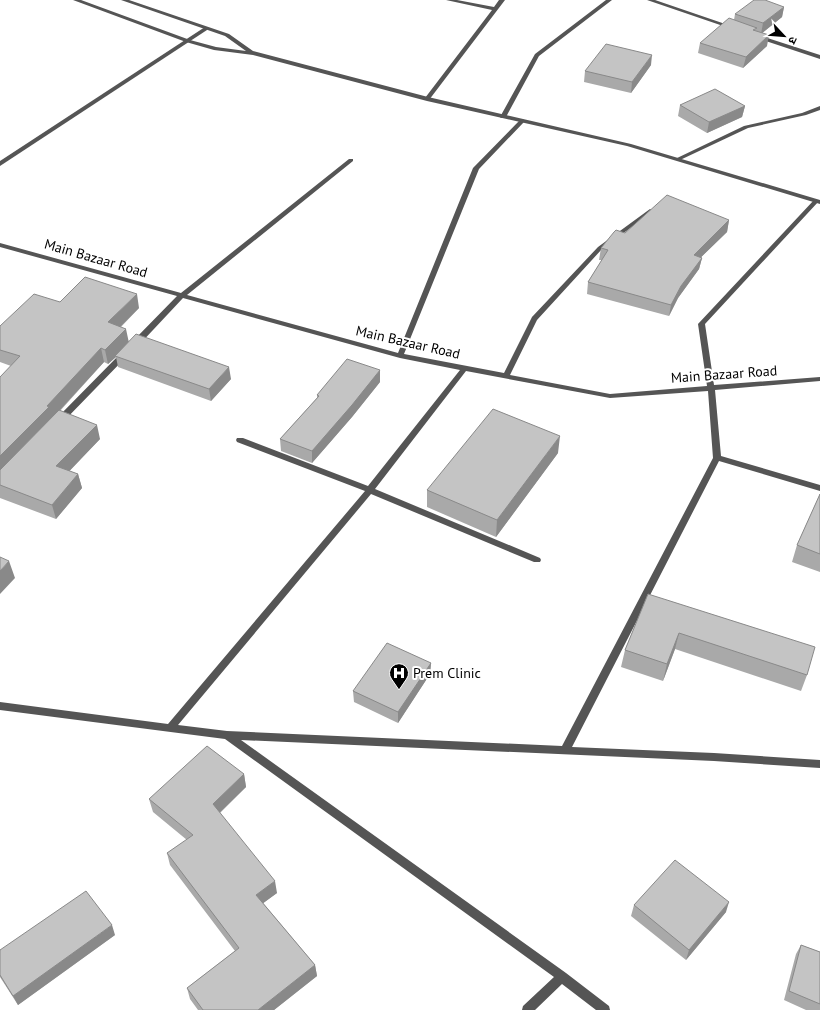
<svg xmlns="http://www.w3.org/2000/svg" width="820" height="1010" font-family="'PT Sans','Noto Sans Devanagari',sans-serif">
<style>
.lines{fill:none;stroke-linecap:round;stroke-linejoin:round}
.service{fill:#555;fill-rule:evenodd}
.minor{fill:#555;fill-rule:evenodd}
.tertiary{fill:#555;fill-rule:evenodd}
.wall{fill:#a9a9a9}
.shaded-wall{fill:#898989}
.building{fill:#c4c4c4;stroke:#898989}
.labels{text-anchor:middle;stroke-width:4;stroke-linejoin:round;paint-order:stroke}
.street-label{font-size:14px;fill:#000;stroke:#fff}
.poi-label{font-size:14px;fill:#000;stroke:#fff;text-anchor:start}
</style>
<rect width="100%" height="100%" fill="#fff"/>
<g class="lines">
<path class="service" d="M205,27L208,29L207,30L0,166V161Z"/>
<path class="minor" d="M446,0H457L494,7L499,0H505L429,100H425V98L492,10Z
M606,0H612L539,56L506,117L501,118L500,117L535,54Z
M647,0H655L734,27L729,28Z
M757,36H761L820,55V59L757,38Z
M820,106V110L806,115L748,128L680,160L678,161L675,159L744,126L802,113Z
M522,119L524,120V122L479,169L404,354L504,373L532,317L598,247L650,209L652,210V212L602,249L537,320L510,375L610,394L707,386L698,324L814,200H818L819,201L705,324L714,385L820,377V381L715,390L721,456L820,485V491L719,461L572,747L714,753L820,760V768L714,761L241,740L566,973L609,1006L610,1010H596L562,984L535,1010H522L523,1006L554,977L225,739L0,710V702L168,724L365,491L237,442L236,440L237,438H243L368,486L460,370L400,358L183,298L138,346H132L131,344L132,342L177,296L0,247V243L181,293L349,159H353V161L187,295L398,353L473,168L520,120ZM466,371L610,398L708,391L713,458L562,746L227,731L178,725L371,494L534,562H540L541,560L540,558L375,489Z
M121,353H124L128,355L62,423H56L55,421L56,419Z"/>
<path class="tertiary" d="M73,0H81L190,40L216,47L246,51L225,36L121,0H129L229,34L253,51L428,97L631,144L820,200V204L627,146L427,101L253,55L214,50L186,42Z"/>
</g>
<path class="wall" d="M784,7L782,17L762,33L767,46L743,68L698,53L700,43L734,20L735,14Z
M651,65L631,93L584,82L585,71Z
M680,105L745,106L742,117L707,133L678,116Z
M729,220L727,232L701,257L702,258L699,269L678,298L669,316L587,294L588,282L602,260H599L601,248L625,233Z
M139,308L121,327L129,342L231,379L211,401L118,367L116,357L108,364L104,362L60,411L100,439L69,471L78,474L82,488L56,519L0,498V377L11,366L0,362V326Z
M380,382L352,417L312,463L281,451L280,439L317,398V395Z
M558,453L496,537L427,507V490Z
M820,494V572L792,562L797,545Z
M648,594L807,675L801,691L675,649L663,681L621,667L625,650Z
M431,663L430,674L398,723L354,702L353,691Z
M244,774L246,787L220,813L277,893L263,903L315,965L317,976L274,1010H198L190,999L187,988L235,951L170,865L167,853L187,840L153,812L149,799Z
M634,905L726,912L686,960L631,916Z
M115,935L18,1005L0,977V950Z
M801,945L820,952V1010H806L784,1000L796,954Z"/>
<path class="shaded-wall" d="M784,7L782,17L761,34L763,23Z
M769,35L767,46L743,68L746,57Z
M652,55L651,65L631,93L632,82Z
M745,106L742,117L707,133L709,122Z
M729,220L727,232L691,267L694,255Z
M702,258L699,269L678,298L669,316L671,305L681,286Z
M137,294L139,308L111,336L108,322Z
M126,329L129,343L115,356L116,357L108,364L105,350Z
M101,348L104,362L0,475V456Z
M229,367L231,379L211,401L209,389Z
M380,370V382L352,417L312,463V451Z
M97,425L100,439L60,481L56,466Z
M560,436L558,453L496,537L497,520Z
M78,474L82,488L56,519L52,505Z
M9,561L15,578L0,594V571Z
M679,633L675,649L663,681L667,664Z
M431,663L430,674L398,723V712Z
M244,774L246,787L215,817L213,804Z
M275,881L277,893L258,907L256,895Z
M729,902L726,912L686,960L689,950Z
M112,925L115,935L18,1005L13,996Z
M315,965L317,976L274,1010H258Z"/>
<path class="building" d="M754,0H765L784,7L763,23L735,14Z
M729,18L757,28L753,30L769,35L746,57L700,43Z
M606,44L652,55L632,82L585,71Z
M715,89L745,106L709,122L680,105Z
M667,195L729,220L694,255L702,258L681,286L671,305L588,282L608,250L601,248L614,232L616,230L625,233Z
M85,277L137,294L108,322L126,329L105,350L101,348L47,406L49,407L0,456V377L20,356L0,350V326L34,294L60,302Z
M136,334L229,367L209,389L115,356Z
M347,359L380,370L352,405L312,451L280,439L319,396L317,395Z
M493,409L560,436L497,520L427,490Z
M59,410L97,425L56,466L78,474L52,505L0,485V470Z
M820,494V554L797,545Z
M0,557L9,561L0,571Z
M648,594L815,647L807,675L679,633L667,664L625,650Z
M387,643L431,663L398,712L353,691Z
M207,746L244,774L213,804L275,881L256,895L315,965L258,1010H203L187,988L239,948L167,853L193,835L149,799Z
M675,860L729,902L689,950L634,905Z
M86,891L112,925L13,996L0,975V950Z
M801,945L820,952V1004L789,991Z"/>
<defs>
<symbol id="hospital-pin" viewBox="-11 -11 22 30"><path d="M0 17L-7.5 6A9.5 9.5 0 1 1 7.5 6Z" fill="#000" stroke="#fff"/><path d="M-5-5h3v3.5h4V-5h3V5h-3V1.5h-4V5h-3Z" fill="#fff"/></symbol>
</defs>
<g fill-rule="evenodd">
<use href="#hospital-pin" x="388" y="662" width="22" height="30"/>
</g>
<g class="labels">
<g class="street-label">
<text transform="translate(96 258) rotate(16)" y="5">Main Bazaar Road</text>
<text transform="translate(408 342) rotate(13)" y="5">Main Bazaar Road</text>
<text transform="translate(724 374) rotate(-4)" y="5">Main Bazaar Road</text>
</g>
<g class="poi-label">
<text x="413" y="678">Prem Clinic</text>
</g>
</g>
<g transform="translate(784 36) rotate(116)" stroke="#ffffff" stroke-width="3" paint-order="stroke">
<path d="M0-3L7 15L0 10L-7 15Z" fill="#000000"/>
<text y="-6" font-size="11" font-weight="bold" text-anchor="middle" fill="#000000">उ</text>
</g>
</svg>
